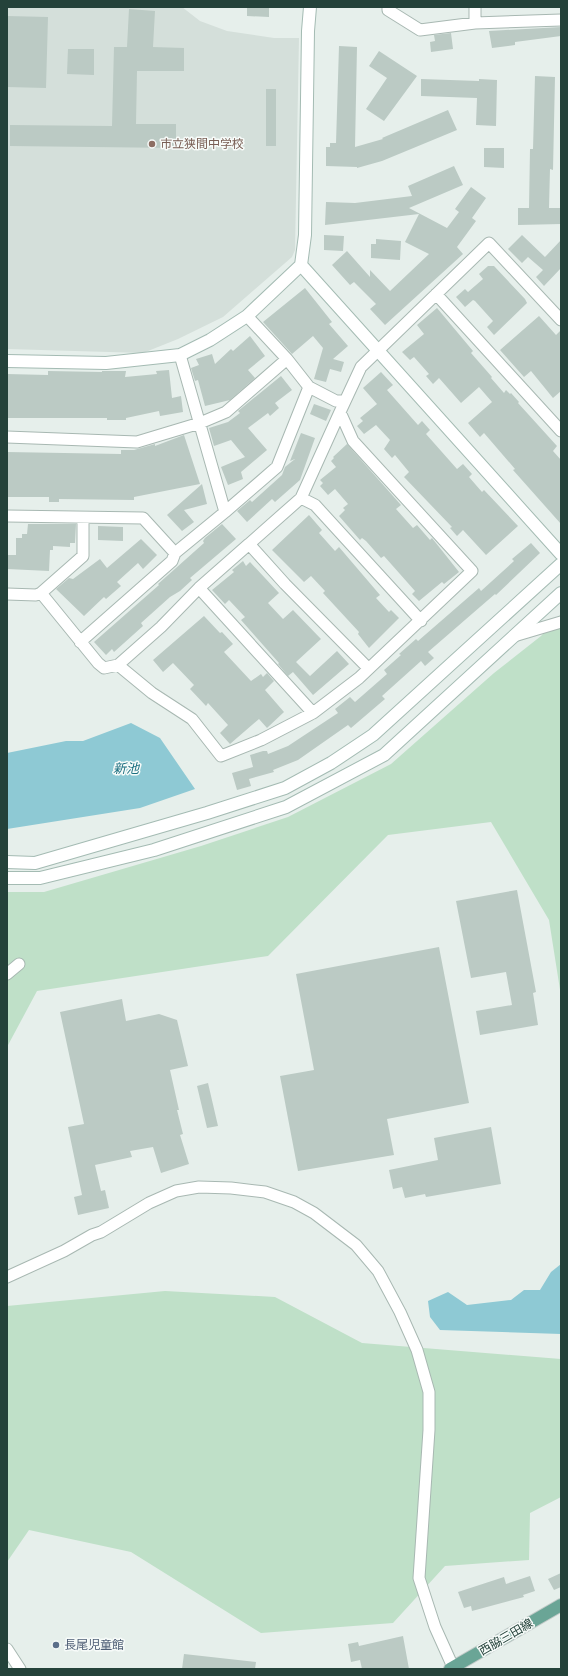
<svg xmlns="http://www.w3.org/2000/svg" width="568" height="1676" font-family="Quicksand,'Noto Sans JP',sans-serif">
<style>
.built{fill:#d4dfda}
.green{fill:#bfe0c8}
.water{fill:#8ec9d4}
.building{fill:#bbcac4}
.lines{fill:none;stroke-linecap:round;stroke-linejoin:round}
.street-casing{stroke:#a8b8b2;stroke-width:13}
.secondary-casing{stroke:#a4bbb3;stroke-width:14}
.primary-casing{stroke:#c2cac8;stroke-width:14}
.street{stroke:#fff;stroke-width:11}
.secondary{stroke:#fff;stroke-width:12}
.primary{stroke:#6aa596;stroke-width:12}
.education-dot{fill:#8d6e63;stroke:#f7fbf9;stroke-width:1.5}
.service-dot{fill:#5c6f8a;stroke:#f7fbf9;stroke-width:1.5}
.labels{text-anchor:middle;stroke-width:3;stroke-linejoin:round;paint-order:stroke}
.education-label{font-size:12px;fill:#785e54;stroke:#f7fbf9;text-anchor:start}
.street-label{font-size:12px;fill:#24423a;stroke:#f7fbf9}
.service-label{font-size:12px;fill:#4e5e75;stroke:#f7fbf9;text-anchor:start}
.water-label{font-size:13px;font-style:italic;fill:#1c6f80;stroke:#f7fbf9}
</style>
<rect width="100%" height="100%" fill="#e6efeb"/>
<path class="built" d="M7,7H182L200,21L227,31L274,38H299L295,250L292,257L223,317L178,339L143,353L7,349Z"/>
<path class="green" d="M561,614V996L549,920L491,822L388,835L268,956L37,991L7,1047V892H44L201,846L288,817L391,764L494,673L541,636Z
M165,1291L275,1297L362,1343L561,1359V1497L530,1513L529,1560L445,1566L393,1623L261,1633L131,1552L29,1530L7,1562V1306Z"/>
<path class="water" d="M131,723L160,738L195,789L140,808L7,829V753L66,741H83Z
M561,1264V1334L440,1330L430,1317L428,1301L448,1292L467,1305L511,1300L524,1290H540L551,1272Z"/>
<path class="building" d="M247,7H269V17L247,16Z
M129,9L155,11L153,47L184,48V71H137L136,124H176V148L10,146V125L112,126L114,47H127Z
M7,16L48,17L46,88L7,87Z
M561,27V36L515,42V45L492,48L489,31Z
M451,33L453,49L431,52L430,42L435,41L434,35Z
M339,46L357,47L355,147L383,139L382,138L448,110L457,130L382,161L357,168V167L326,166V147H330V143H336Z
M68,49H94V75L67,74Z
M379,51L417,76L384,121L366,109L387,78L369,66Z
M535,76L555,77L553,170L550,169L549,208H561V224L518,225V208H529L530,149H533Z
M421,79L479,81V79L497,80L496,126L476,125L477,98L421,96Z
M266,89H276V146H266Z
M484,148H504V168L484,167Z
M454,166L463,185L409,208L447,228L459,212L455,209L471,187L486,198L472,218L476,221L457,247L463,254L385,325L370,309L376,304L354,282L350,285L332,265L347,251L370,277V270L390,291L429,254L405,242L419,214L325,225L326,202L355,203L412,196L408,186Z
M324,235L344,236L343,251L324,250Z
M522,235L545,257L561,240V268L544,286L536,277L543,270L528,257L522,263L508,249Z
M376,239L401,241L400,260L371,258V244H376Z
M488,266H494L525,299L527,303L494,335L487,327L493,321L475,301L473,300L465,307L456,297L465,289L468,292L483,279L479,274Z
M305,288L332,322L329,324L348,346L333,359L344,362L341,372L330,369L326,382L314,379L323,348L313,336L292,354L263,322Z
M437,308L473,351L471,353L492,377L491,378L504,393L506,390L510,394L511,393L519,402L518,403L557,446L553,451L561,460V524L513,470L515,469L484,433L480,437L468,423L492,402L479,387L461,403L439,378L433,384L426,376L429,374L414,357L410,360L402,352L424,334L417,325Z
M539,316L556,335L561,330V391L553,398L531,371L524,377L500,350Z
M250,336L265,356L248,370L255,378L230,400L205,406L198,380L195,381L191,368L199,365L196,359L212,354L215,364L231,349L233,351Z
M169,370L172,398L181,396L183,412L160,416L159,411L126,418V420H107V418H7V374L48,375V371L102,372V371H126L125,377L157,374L156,371Z
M381,372L393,385L387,390L418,425L422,421L430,430L426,434L457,469L463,464L472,474L469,477L482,492L484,490L518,526L486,555L463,530L457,536L450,528L452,527L404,477L409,472L395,455L392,458L384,449L390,440L376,425L364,434L357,426L363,421L360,418L377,404L363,388Z
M281,376L292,390L275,403L279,408L270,416L268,413L248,428L267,450L241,472L243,479L228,485L221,467L245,457L231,440L214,446L209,428L228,422L240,413L238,411Z
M314,404L331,410L326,421L310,414Z
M301,433L315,438L300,480L275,502L272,499L247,522L237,511L250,500L252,502L282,475L285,467L295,459L290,461Z
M184,435L200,484L134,497V500L59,499V502H49V497H7V452L121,454V450H134L155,444V446Z
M347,444L401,505L396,509L413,528L417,525L430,540L432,538L459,572L444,584L442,582L419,601L412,594L415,591L384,556L381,558L366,541L362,538L360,540L339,516L345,510L343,508L348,504L335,489L328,495L320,486L323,483L320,480L336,467L331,461L334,458L333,457Z
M202,484L207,504L184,510L194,522L182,531L167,515Z
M309,515L322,530L319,533L335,551L339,547L380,595L376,598L389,612L391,610L399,618L369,648L358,634L359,632L323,593L325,591L311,576L304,582L272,550Z
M28,524H76L75,543H70V547L53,546V550H50L49,571L7,569V555H16V538H22V534H27Z
M222,524L236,539L190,578L192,580L180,591L170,597L141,623L143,626L114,652L112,649L106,655L94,642L159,585L158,584L204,543L203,541L205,538Z
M98,526L123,527V541L98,540Z
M141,539L157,555L143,569L138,563L117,582L121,586L106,599L104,597L84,616L56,589L69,578L73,579L100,559L107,568Z
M531,543L540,553L496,595L495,594L428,652L434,658L425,666L421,661L382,696L385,699L351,728L348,725L298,760L273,770L274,772L249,779L251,786L237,790L232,773L253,767L250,755L263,751H267L268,754L288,746L338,713L335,709L350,697L355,702L387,674L384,670L401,655L399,654L416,639L418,641L479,588L481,591L514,561L512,559Z
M243,561L246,566L250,562L279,593L268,603L283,619L293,610L321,639L296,662L310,676L337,651L349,664L313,695L293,672L288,676L278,664L279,663L241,620L245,617L229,600L225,604L212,590L234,572L232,570Z
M204,616L220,633L222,632L233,644L224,652L251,681L261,674L263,677L267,673L274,681L265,690L284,712L267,728L259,719L230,744L220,733L228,725L208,703L206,706L190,689L194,685L173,663L163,672L153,660Z
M517,890L536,992L533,993L538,1025L480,1035L476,1011L512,1005L506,972L471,978L456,901Z
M439,947L469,1103L387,1119L394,1155L298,1171L280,1076L314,1070L296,974Z
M122,999L126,1021L159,1014L177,1020L188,1066L170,1070L179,1110H177L183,1134L180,1135L189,1164L161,1173L153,1147L130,1151L132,1157L95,1165L101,1191L105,1190L109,1208L78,1215L74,1197L82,1195L68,1127L84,1124L60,1012Z
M208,1083L218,1126L207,1128L197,1086Z
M491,1127L501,1184L426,1197L425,1194L405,1198L402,1187L393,1189L389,1170L438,1160L434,1138Z
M561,1573V1587L554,1590L548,1579Z
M530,1576L535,1591L523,1595L524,1597L472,1611L471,1606L464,1608L458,1592L504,1577L506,1584Z
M403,1636L409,1669H362L360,1660L351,1662L348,1644L358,1642L359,1646Z
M184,1654L256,1662L255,1669H182Z"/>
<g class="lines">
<defs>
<path id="street" d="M388,7V10L420,30L475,23L561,20
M475,7V23
M436,294L561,431
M247,316L287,359L309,387L336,401H344
M7,437L137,442L200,423L226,412L287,359
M301,498L340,412
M225,512L277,467L309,387
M7,516L143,518L175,553L225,512L180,355
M199,588L313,713L261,740L221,756L192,719L152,693L118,665L161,627Z
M199,588L249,544
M41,593L98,663L104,668L118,665
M7,594L36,595L41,593L83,556V518
M514,636L561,622
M80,642L172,561L175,553
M368,668L285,584L249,544L301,498L315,505L421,621
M313,713L359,678L472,571L353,441L340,412L361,367L489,243L561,320
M7,974L19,964
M7,1277L64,1251L92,1235L101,1232L149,1203L176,1191L199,1187L231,1188L265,1192L294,1202L314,1213L356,1245L378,1271L400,1312L417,1350L429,1392V1430L419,1578L435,1627L453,1667
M7,1649L20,1669"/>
<path id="secondary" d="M301,265L561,554
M7,361L106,363L180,355L210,340L247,316L301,265L305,235L308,31L310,7
M7,862L35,863L207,813L285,788L331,763L373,735L561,564
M7,878H40L154,850L286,807L384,755L561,593"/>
<path id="primary" d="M450,1669L561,1605"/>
</defs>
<use href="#street" class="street-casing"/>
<use href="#secondary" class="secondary-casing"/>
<use href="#primary" class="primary-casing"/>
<use href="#street" class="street"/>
<use href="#secondary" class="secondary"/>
<use href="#primary" class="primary"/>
</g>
<circle class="education-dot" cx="152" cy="144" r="4"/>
<circle class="service-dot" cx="56" cy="1645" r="4"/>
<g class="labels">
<g class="education-label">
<text x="160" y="148">市立狭間中学校</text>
</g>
<g class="street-label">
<text transform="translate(506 1637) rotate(-30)" y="4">西脇三田線</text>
</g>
<g class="service-label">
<text x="64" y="1649">長尾児童館</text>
</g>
<g class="water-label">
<text x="126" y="773">新池</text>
</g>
</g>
<rect width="568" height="1676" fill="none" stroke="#24423a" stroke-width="16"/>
</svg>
